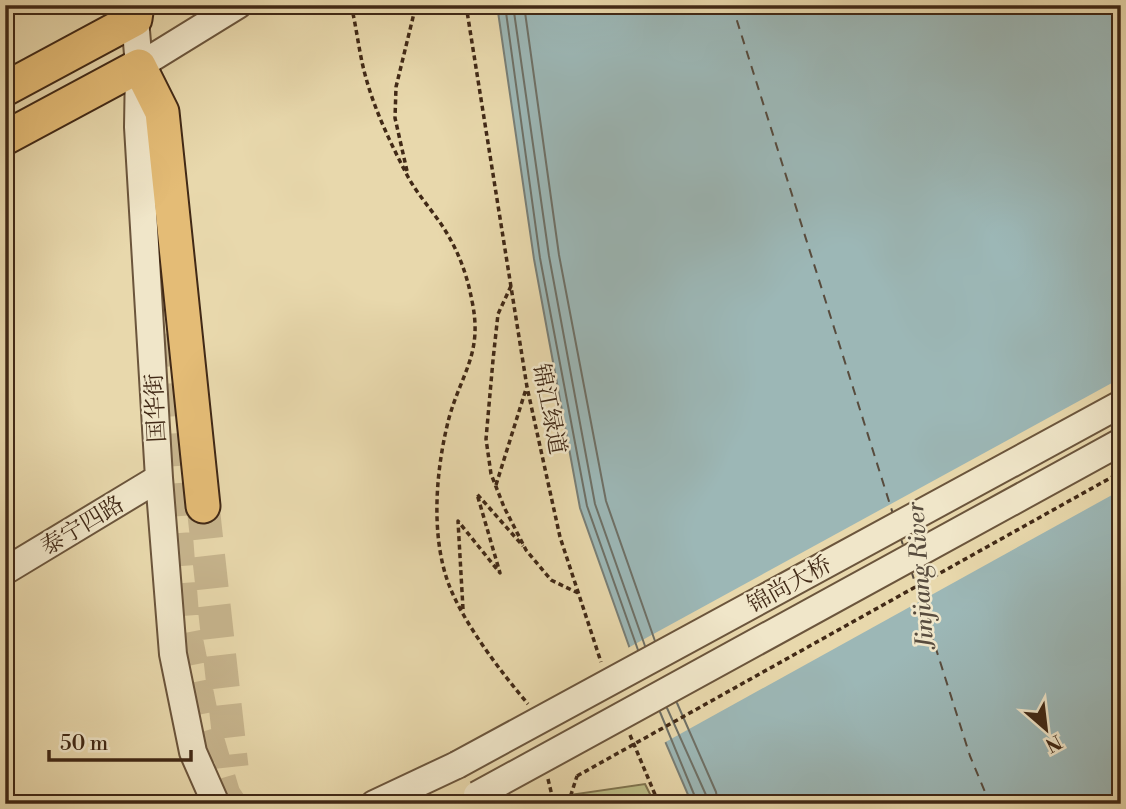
<svg xmlns="http://www.w3.org/2000/svg" width="1126" height="809" font-family="'Libre Bodoni','Noto Serif SC',serif">
<style>
.green{fill:#bbbd86;stroke:#7e734e;stroke-width:2}
.water{fill:#9cb7b6;stroke:#787e76;stroke-width:2}
.pier{fill:#e8d8ac}
.lines{fill:none;stroke-linecap:round;stroke-linejoin:round}
.shore{stroke:#6e7066;stroke-width:2}
.ferry{stroke:#584c3e;stroke-width:2;stroke-dasharray:9 7;stroke-linecap:butt}
.major-tunnel{stroke:#c7b58e;stroke-width:33;stroke-dasharray:33 17;stroke-linecap:butt}
.minor-casing{stroke:#6b553c;stroke-width:30}
.major-casing{stroke:#412916;stroke-width:37}
.path{stroke:#412916;stroke-width:3.5;stroke-dasharray:5 3.5;stroke-linecap:butt}
.minor{stroke:#f0e6c9;stroke-width:26}
.major{stroke:#e4bc76;stroke-width:33}
.minor-bridge-casing{stroke:#6b553c;stroke-width:30;stroke-linecap:butt}
.path-bridge{stroke:#412916;stroke-width:3.5;stroke-dasharray:5 3.5;stroke-linecap:butt}
.minor-bridge{stroke:#f0e6c9;stroke-width:26}
.labels{text-anchor:middle;stroke-width:5;stroke-linejoin:round;paint-order:stroke}
.street-label{font-size:23px;fill:#412916;stroke:#f0e6c9}
.water-label{font-size:24px;font-style:italic;fill:#584c3e;stroke:#f0e6c9}
</style>
<rect width="100%" height="100%" fill="#e8d8ac"/>
<filter id="stains"><feTurbulence type="fractalNoise" baseFrequency=".00286" numOctaves="4"/><feColorMatrix values="0 0 0 0 .2 0 0 0 0 .09 0 0 0 0 .02 0 0 0 .5 -.17"/></filter>
<radialGradient id="worn" r=".72"><stop offset=".6" stop-color="#630" stop-opacity="0"/><stop offset="1" stop-color="#630" stop-opacity=".3"/></radialGradient>
<path class="green" d="M645,784L655,804H508Z"/>
<path class="water" d="M497,5H1121V804H692L652,711L580,508L534,259Z"/>
<path class="pier" d="M1121,378V490L662,744L626,649Z"/>
<g class="lines">
<path class="shore" d="M505,5L540,258L587,506L638,650
M513,5L549,256L595,504L645,646
M524,5L559,255L606,501L655,641
M677,703L716,792L718,804
M667,708L706,795L707,804
M660,712L698,804"/>
<path class="ferry" d="M732,5L893,514
M900,536L904,548
M911,570L970,756L990,804"/>
<path class="major-tunnel" d="M155,184L171,463L183,622L204,727L224,795L230,804
M203,506L232,767"/>
<defs>
<path id="minor" d="M130,5L135,19L139,66L138,127L159,478L173,654L193,752L216,804
M139,66L238,5
M5,571L159,478
M374,804L457,765"/>
<path id="major" d="M5,89L135,19L137,5
M5,138L139,66L162,112L203,506"/>
</defs>
<use href="#minor" class="minor-casing"/>
<use href="#major" class="major-casing"/>
<path class="path" d="M351,5C357,29 359,54 366,78C375,111 391,144 407,175C417,194 432,210 443,227C458,250 467,274 472,301C483,353 462,372 449,418C436,468 430,535 449,585C464,624 501,672 528,704
M466,5L527,387L560,537L601,662
M407,171L395,118L396,87L416,5
M511,286L498,314L493,360L486,439L491,474L504,507L526,550L551,580L578,593
M496,485L526,389
M463,609L458,521L500,573L477,494L523,546
M630,735L659,804
M548,779L554,804
M568,804L577,776"/>
<use href="#minor" class="minor"/>
<use href="#major" class="major"/>
<defs>
<path id="minor-bridge" d="M457,765L1121,404
M477,795L1121,442"/>
</defs>
<use href="#minor-bridge" class="minor-bridge-casing"/>
<path class="path-bridge" d="M577,776L1121,472"/>
<use href="#minor-bridge" class="minor-bridge"/>
</g>
<g class="labels">
<g class="street-label">
<text transform="translate(155 408) rotate(-93)" y="8">国华街</text>
<text transform="translate(550 409) rotate(79)" y="8">锦江绿道</text>
<text transform="translate(82 525) rotate(-31)" y="8">泰宁四路</text>
<text transform="translate(789 584) rotate(-29)" y="8">锦尚大桥</text>
</g>
<g class="water-label">
<text transform="translate(920 575) rotate(-94)" y="8">Jinjiang River</text>
</g>
</g>
<rect width="1126" height="809" fill="none" stroke="#e8d8ac" stroke-width="28"/>
<rect x="7" y="7" width="1112" height="795" fill="none" stroke="#412916" stroke-width="3.5"/>
<rect x="14" y="14" width="1098" height="781" fill="none" stroke="#412916" stroke-width="2"/>
<g transform="translate(1046 729) rotate(152)" stroke="#f0e6c9" stroke-width="5" paint-order="stroke">
<path d="M0-5L12 26L0 18L-12 26Z" fill="#412916"/>
<text y="-10" font-size="19" font-weight="bold" text-anchor="middle" fill="#412916">N</text>
</g>
<path d="M49 750v10h142v-10" fill="none" stroke="#412916" stroke-width="3.5"/>
<text x="60" y="750" font-size="21" fill="#412916" stroke="#f0e6c9" stroke-width="5" paint-order="stroke">50 m</text>
<rect width="100%" height="100%" filter="url(#stains)"/>
<rect width="100%" height="100%" fill="url(#worn)"/>
</svg>
